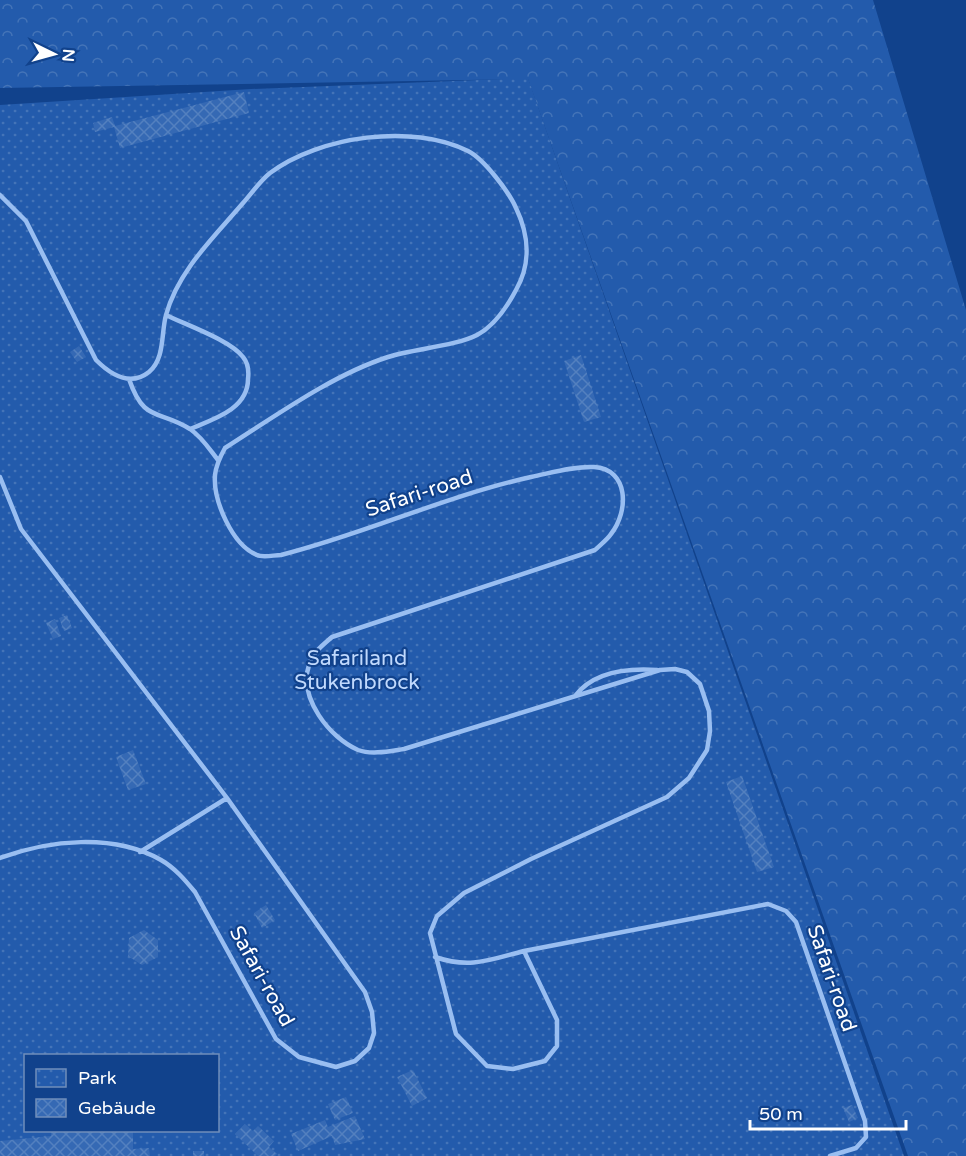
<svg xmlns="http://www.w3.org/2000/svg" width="966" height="1156" font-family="'Varela Round',sans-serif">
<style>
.forest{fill:url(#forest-crowns)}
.park{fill:url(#park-dots);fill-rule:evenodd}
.building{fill:url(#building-cross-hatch)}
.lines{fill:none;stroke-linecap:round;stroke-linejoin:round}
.lane{stroke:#99bef1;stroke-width:4.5}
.labels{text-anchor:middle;stroke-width:4.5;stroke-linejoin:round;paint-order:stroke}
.street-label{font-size:21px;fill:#fff;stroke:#11428c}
.park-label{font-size:21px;fill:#c0d9fd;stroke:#11428c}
</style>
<defs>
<pattern id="forest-crowns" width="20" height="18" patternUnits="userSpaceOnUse" patternTransform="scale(1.5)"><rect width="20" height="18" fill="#235bac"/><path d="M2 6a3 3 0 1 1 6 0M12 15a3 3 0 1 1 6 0" fill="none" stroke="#4474b8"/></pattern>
<pattern id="park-dots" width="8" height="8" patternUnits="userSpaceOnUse" patternTransform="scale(1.5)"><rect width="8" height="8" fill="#235bac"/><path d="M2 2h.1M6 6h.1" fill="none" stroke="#4474b8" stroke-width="1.8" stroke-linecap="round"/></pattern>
<pattern id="building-cross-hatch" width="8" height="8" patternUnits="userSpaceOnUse" patternTransform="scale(1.5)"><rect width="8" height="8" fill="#3569b4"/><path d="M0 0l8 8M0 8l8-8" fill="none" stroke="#5380bf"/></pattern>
</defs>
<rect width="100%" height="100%" fill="#11428c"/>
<path class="forest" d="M0,0H873L966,310V1156H908L528,79L0,88Z"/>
<path class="park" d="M528,78L904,1156H0V105L251,89ZM26,1056H218V1130H26Z"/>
<path class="building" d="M244,92L249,113L120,148L114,127L95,132L93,123L112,117L115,126Z
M79,346L86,357L77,362L70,352Z
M581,355L601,417L584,422L564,361Z
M67,615L72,628L64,631L59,618Z
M55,619L61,636L53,639L46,623Z
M133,750L146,784L128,790L116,757Z
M742,776L774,867L757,872L726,782Z
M266,905L275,920L262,928L254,913Z
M144,930L158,940V957L142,965L128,956L129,938Z
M413,1070L427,1098L412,1106L397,1077Z
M346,1097L353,1113L335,1120L328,1104Z
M852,1105L858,1118L849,1122L843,1108Z
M355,1116L365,1139L335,1145L332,1136L298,1151L291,1134L325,1120L328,1127Z
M245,1124L253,1131L258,1126L274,1141L269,1147L277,1154L275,1156H258L235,1134Z
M51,1130H133V1149L149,1148L150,1156H0V1141L51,1136Z
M193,1151H204V1156H193Z"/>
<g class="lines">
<path class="lane" d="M0,195L26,221L96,360C110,374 130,387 149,372C165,359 161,333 166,315C178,271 214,237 243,203C251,194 260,181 270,173C319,136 413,123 468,151C484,159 509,192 516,208C529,235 531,264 516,290C507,307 494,326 477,335C456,346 412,349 388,357C332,375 274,417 225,448C220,457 216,465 215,475C213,500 232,545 257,555C263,558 274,555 281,555C365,534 445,496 531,477C551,473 573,466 594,467C629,469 629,511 611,534C607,540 600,545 595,550L332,637C323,645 312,653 309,665C298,698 330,738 358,750C372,755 390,751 404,749L660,670L675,669L687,672L700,684L709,711L710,731L707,750L689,778L667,797L531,859L464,893L437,916L430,933L456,1034L487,1066L513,1069L545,1061L557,1046V1020L524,951L768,904L786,911L796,922L865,1121L866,1137L856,1148L830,1156
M166,315C186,325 230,340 243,357C248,363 249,371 248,379C248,409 214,419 190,429
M129,379C144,423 158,409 190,429C202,437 210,450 218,460
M0,477L21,529L227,798L365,992L372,1012L374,1033L369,1048L355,1061L336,1067L299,1057L276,1039L195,892C185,880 175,868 161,860C113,833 49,840 0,858
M575,696C594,671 628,668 657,670
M140,852L227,798
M435,957C470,969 489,960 524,951"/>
</g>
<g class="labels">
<g class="street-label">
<text transform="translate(419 493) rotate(-18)" y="7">Safari-road</text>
<text transform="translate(262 976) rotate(61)" y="7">Safari-road</text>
<text transform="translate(832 978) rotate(71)" y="7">Safari-road</text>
</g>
<g class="park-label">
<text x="357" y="665">Safariland<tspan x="357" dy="24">Stukenbrock</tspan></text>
</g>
</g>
<rect x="24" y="1054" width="195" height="78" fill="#11428c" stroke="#708eba" stroke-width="1.5"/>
<rect x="36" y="1069" width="30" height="18" fill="url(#park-dots)" stroke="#708eba" stroke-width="1.5"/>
<text x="78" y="1084" font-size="18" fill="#ffffff">Park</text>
<rect x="36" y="1099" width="30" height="18" fill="url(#building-cross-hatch)" stroke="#708eba" stroke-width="1.5"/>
<text x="78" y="1114" font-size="18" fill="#ffffff">Gebäude</text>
<g transform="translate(54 54) rotate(95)" stroke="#11428c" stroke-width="4.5" paint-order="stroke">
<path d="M0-4.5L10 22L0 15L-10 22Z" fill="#ffffff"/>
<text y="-9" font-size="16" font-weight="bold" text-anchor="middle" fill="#ffffff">N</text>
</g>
<path d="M750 1120v9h156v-9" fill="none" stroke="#ffffff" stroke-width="3"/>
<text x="759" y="1120" font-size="18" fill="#ffffff" stroke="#11428c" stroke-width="4.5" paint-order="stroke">50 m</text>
</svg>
